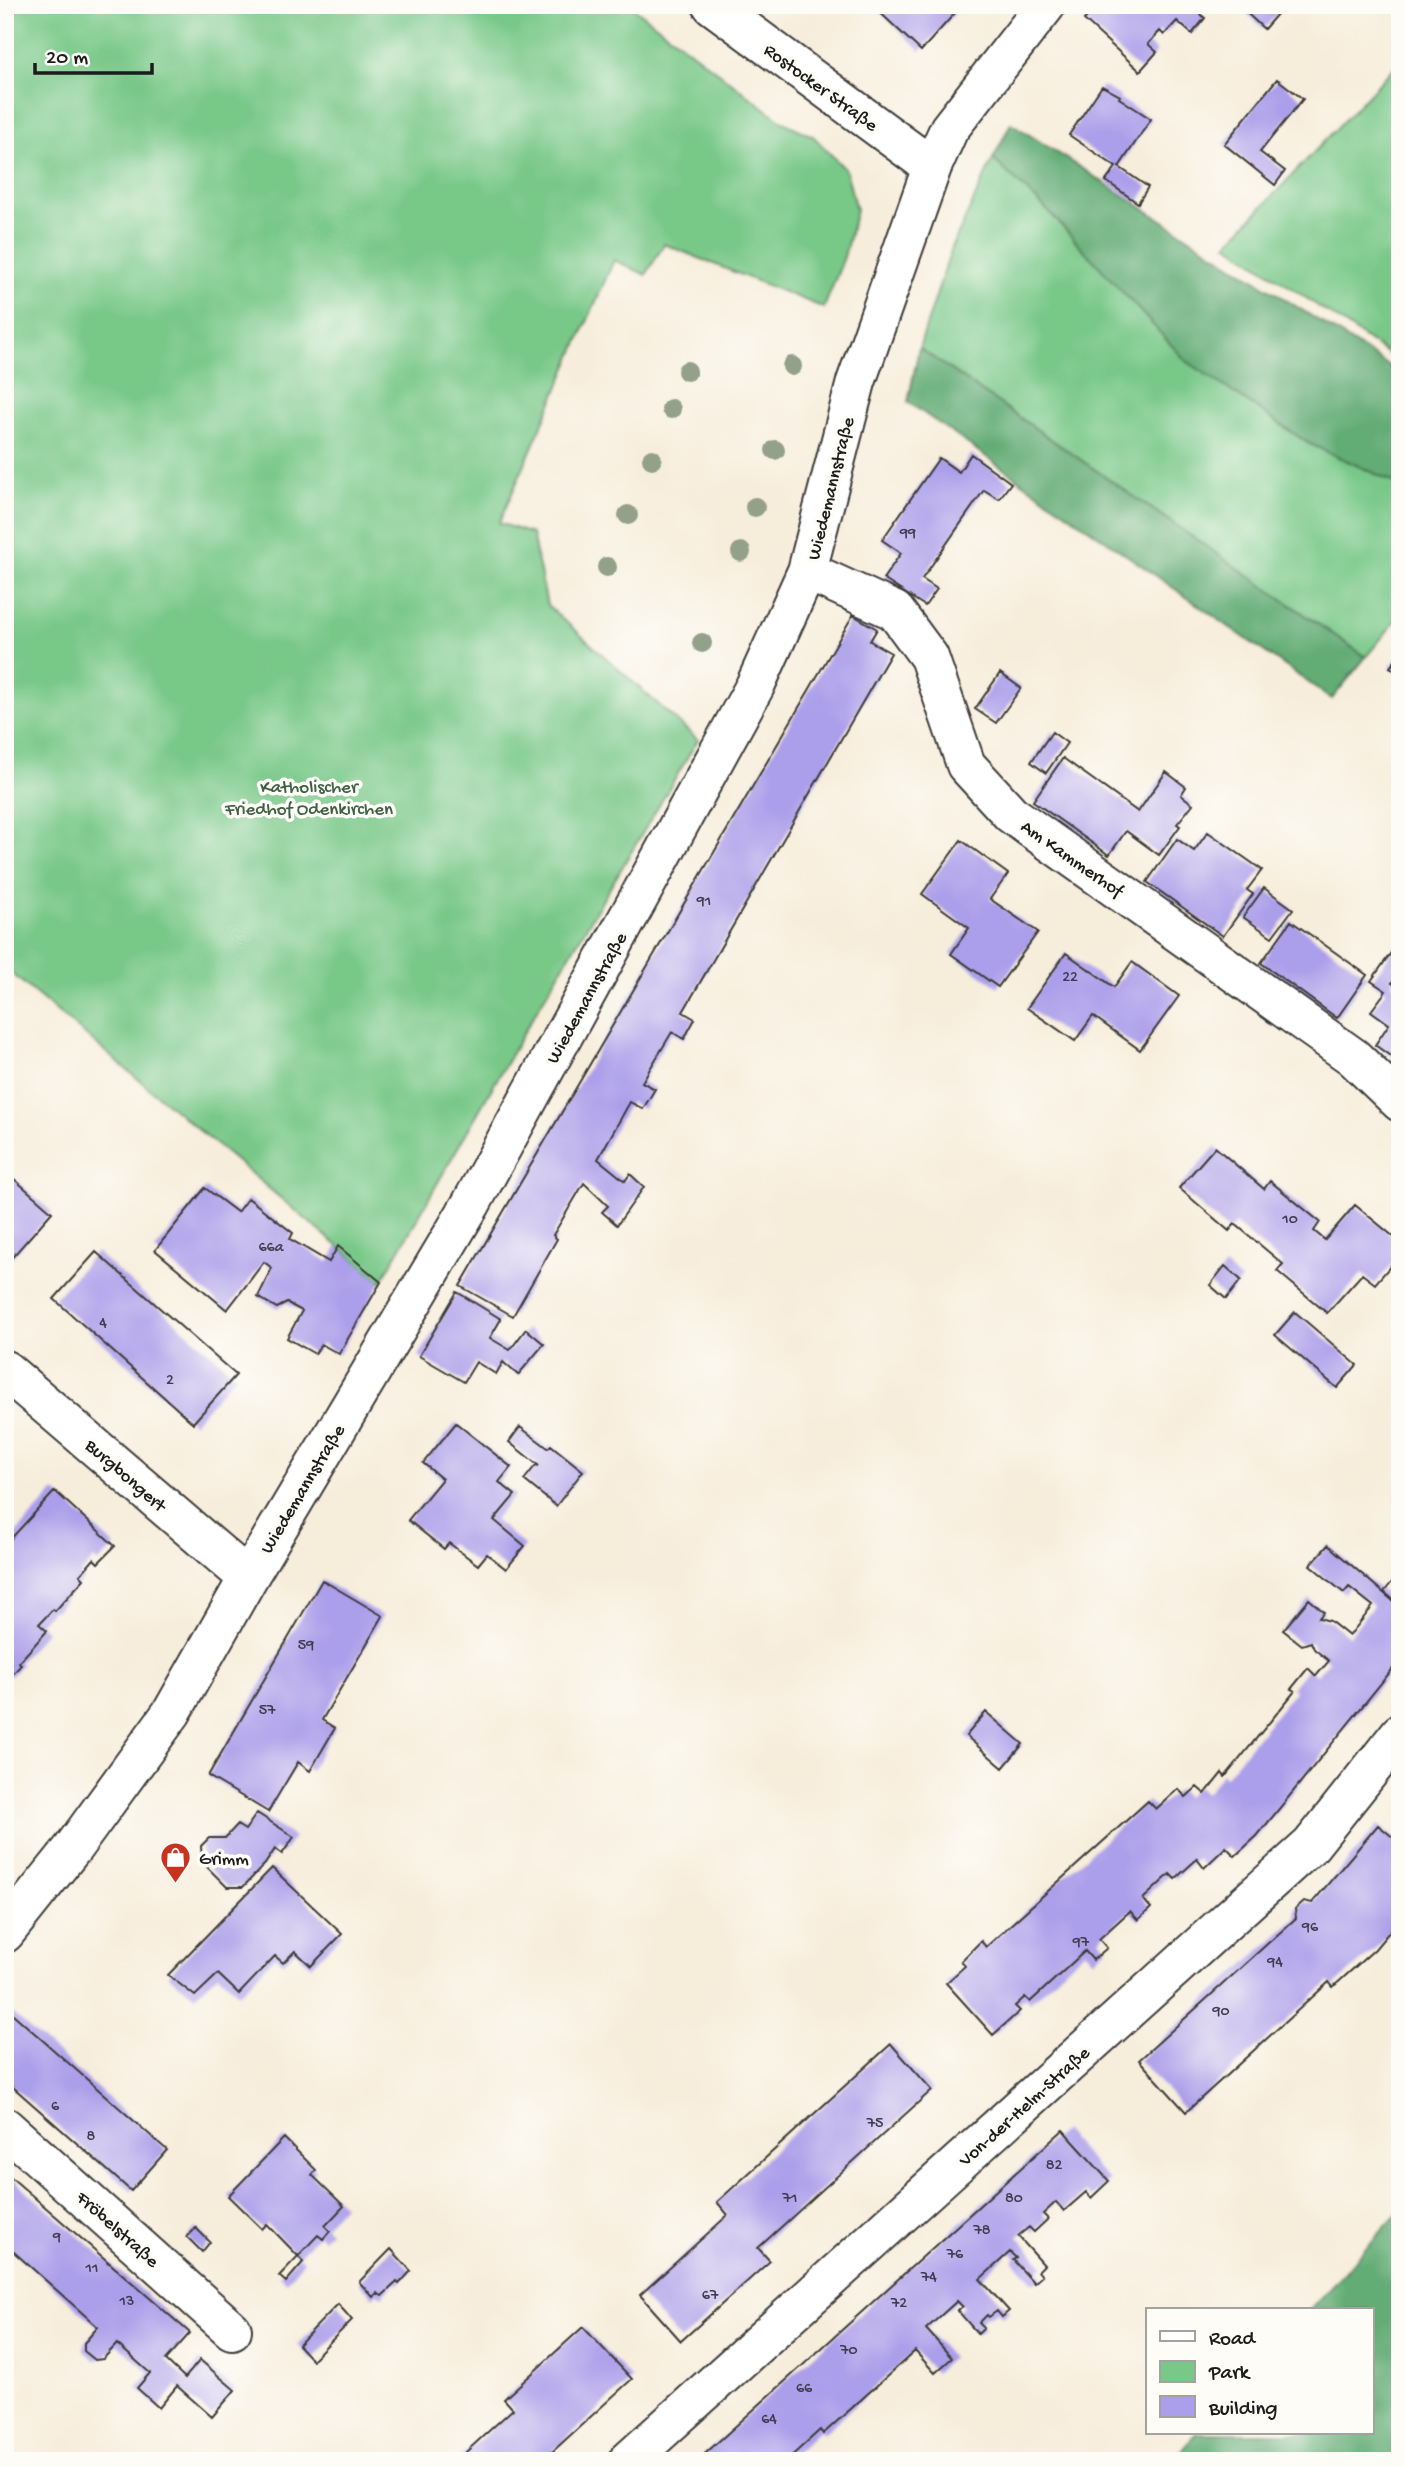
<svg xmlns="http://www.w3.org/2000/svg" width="1405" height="2466" font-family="'Gochi Hand',sans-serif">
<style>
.green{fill:#78c888;stroke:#4a7252;stroke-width:2}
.forest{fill:#62ac74;stroke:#3f6448;stroke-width:2}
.building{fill:#ab9eea}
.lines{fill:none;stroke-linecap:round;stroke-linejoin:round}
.street-casing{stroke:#3d3b39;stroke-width:42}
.street{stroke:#fff;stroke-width:38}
.tree{fill:#93a08a}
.labels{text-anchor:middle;stroke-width:7;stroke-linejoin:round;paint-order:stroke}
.number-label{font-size:16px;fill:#403c50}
.street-label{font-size:19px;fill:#1c1c1c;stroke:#fdfcf7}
.park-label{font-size:19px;fill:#416147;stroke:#fdfcf7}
.poi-label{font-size:19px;fill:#1c1c1c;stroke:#fdfcf7;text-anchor:start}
</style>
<rect width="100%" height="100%" fill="#fdfcf7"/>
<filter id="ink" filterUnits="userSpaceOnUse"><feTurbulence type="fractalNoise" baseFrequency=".0143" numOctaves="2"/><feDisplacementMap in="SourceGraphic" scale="14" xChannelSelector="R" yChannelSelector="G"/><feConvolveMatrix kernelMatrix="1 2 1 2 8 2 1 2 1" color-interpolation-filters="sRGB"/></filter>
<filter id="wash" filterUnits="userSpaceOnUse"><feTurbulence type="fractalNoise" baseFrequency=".00686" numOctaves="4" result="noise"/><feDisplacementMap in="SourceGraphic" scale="28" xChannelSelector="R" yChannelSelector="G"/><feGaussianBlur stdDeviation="1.57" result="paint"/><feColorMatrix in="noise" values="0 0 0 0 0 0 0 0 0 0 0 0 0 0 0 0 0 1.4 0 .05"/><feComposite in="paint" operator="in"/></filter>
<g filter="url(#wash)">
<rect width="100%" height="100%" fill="#f7eddb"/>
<path class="green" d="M5,5H630L783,122L813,136L846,170L856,210L844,257L824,308L664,244L646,275L614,260L499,523L532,534L547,605L698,740L528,1025L381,1282L5,968Z
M1400,61V362L1227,244Z
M993,159L1308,443L1400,485V616L1366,657L919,348L952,247Z"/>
<path class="forest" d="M1011,123L1400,373V485L1308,443L1185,360L1048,211L993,159Z
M919,348L1366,657L1332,699L908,402Z
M1400,2211V2461H1171L1197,2433H1372V2310H1309Z"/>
<g id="blocks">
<path class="building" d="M872,5H947L955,13L921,51Z
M1098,5H1190L1205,18L1192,34L1177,21L1164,35L1160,31L1148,44L1157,52L1140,71L1084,20Z
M1238,5H1269L1278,13L1264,29Z
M1277,79L1303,99L1260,152L1285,171L1275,185L1224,144Z
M1102,86L1120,96L1119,98L1151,119L1119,167L1148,187L1138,203L1106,181L1116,167L1069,135Z
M971,454L1011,483L999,499L984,490L922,579L937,589L925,606L883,579L901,553L882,540L939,458L959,472Z
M853,615L877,629L870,641L891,653L683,1012L695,1019L684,1039L672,1032L642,1082L655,1089L643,1109L630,1102L598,1159L625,1181L630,1174L644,1187L617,1225L602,1212L608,1206L584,1183L553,1235L557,1239L513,1316L460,1286Z
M1400,655V675L1390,667Z
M1000,673L1021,688L996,723L975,709Z
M1052,732L1067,743L1046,773L1031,762Z
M1063,758L1138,812L1166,772L1186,787L1181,795L1193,804L1177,824L1180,826L1159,855L1126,831L1109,855L1033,801Z
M1208,832L1262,870L1247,890L1253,894L1223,936L1147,882L1177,839L1194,851Z
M961,840L1008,874L990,899L1038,932L998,987L951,954L969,928L922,894Z
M1264,888L1293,909L1272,937L1243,917Z
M1291,921L1367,975L1337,1018L1261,963Z
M1400,940V971L1392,983L1400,988V1063L1375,1045L1389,1024L1371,1011L1386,991L1371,981Z
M1066,953L1114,987L1132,962L1179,996L1140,1050L1093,1016L1075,1041L1027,1008Z
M1215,1147L1264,1189L1270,1181L1320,1222L1314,1231L1325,1240L1355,1205L1400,1242V1255L1375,1284L1362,1274L1327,1313L1277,1271L1283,1264L1235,1224L1229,1231L1179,1188Z
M5,1171L52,1212L9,1261L5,1258Z
M205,1188L237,1212L248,1198L293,1233L290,1239L329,1262L338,1246L381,1282L339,1354L321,1344L315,1354L287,1338L302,1311L287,1303L277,1308L258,1297L272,1268L264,1262L227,1310L155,1250Z
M96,1252L236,1375L193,1423L54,1299Z
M1225,1266L1241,1280L1226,1299L1210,1285Z
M457,1292L501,1319L490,1338L510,1350L526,1329L544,1344L518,1375L503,1362L496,1374L476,1362L464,1382L419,1356Z
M1295,1312L1357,1365L1337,1388L1275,1335Z
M456,1423L511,1467L499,1482L515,1495L494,1520L525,1546L506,1569L487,1554L478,1565L449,1543L444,1549L408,1520L442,1479L423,1463Z
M520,1427L548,1448L551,1445L583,1471L556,1506L524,1480L536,1465L539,1466L509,1442Z
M55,1491L115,1546L98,1563L94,1559L80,1575L84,1579L55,1611L53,1609L39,1624L47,1631L19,1662L21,1665L11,1676L9,1674L5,1677V1545Z
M1328,1545L1400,1607V1660L1257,1836L1235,1856L1226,1847L1204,1868L1197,1859L1175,1879L1170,1874L1143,1899L1151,1908L1138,1920L1130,1911L1099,1939L1107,1948L1093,1960L1085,1951L1030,2002L1025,1997L1015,2006L1020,2011L993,2035L946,1983L965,1966L961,1961L981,1941L986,1947L1148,1801L1156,1809L1178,1789L1186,1797L1197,1787L1205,1794L1222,1773L1225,1777L1295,1691L1291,1689L1308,1668L1316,1676L1329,1661L1314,1649L1311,1642L1302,1645L1283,1630L1309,1599L1324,1612L1319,1618L1330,1621L1349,1636L1373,1606L1349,1587L1344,1593L1310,1565Z
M1400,1572V1605L1384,1592Z
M322,1580L383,1616L322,1720L335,1728L310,1771L298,1762L268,1812L208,1776Z
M986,1712L1023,1744L1003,1768L966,1736Z
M257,1813L294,1837L282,1854L275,1849L265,1864L243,1887H227L202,1862L201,1846L209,1838H225L237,1825L245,1830Z
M1378,1825L1400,1843V1919L1375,1949L1333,1987L1329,1982L1186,2112L1139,2060L1296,1918L1295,1909L1304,1901L1312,1903Z
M272,1868L342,1934L311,1966L295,1951L283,1963L275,1956L239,1994L218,1974L195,1996L168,1975Z
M5,2007L167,2150L131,2191L5,2080Z
M891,2044L932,2090L758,2248L770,2261L681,2341L640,2295L728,2215L717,2202Z
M1063,2130L1109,2181L1091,2198L1086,2192L1064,2211L1056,2202L1043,2214L1048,2219L1034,2232L1029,2227L1018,2236L1044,2265L1038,2271L1042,2276L1034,2283L1013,2260L1016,2258L1010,2252L980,2279L1009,2311L1002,2317L997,2311L989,2317L987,2315L979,2323L984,2328L978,2334L958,2311L963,2307L957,2301L926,2329L952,2358L935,2373L915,2351L823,2434L820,2430L786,2461H697Z
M284,2138L316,2170L312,2175L344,2206L325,2226L330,2231L323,2239L318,2235L298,2256L267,2224L262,2229L228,2196Z
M5,2172L190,2333L166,2360L185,2378L200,2360L235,2390L212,2417L177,2386L159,2408L137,2388L150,2373L117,2344L103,2359L95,2360L84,2351V2343L98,2327L5,2244Z
M196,2228L210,2242L202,2252L187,2237Z
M391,2249L411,2271L399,2284L397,2282L382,2296L377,2293L373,2297L359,2282Z
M298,2256L304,2261L286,2282L279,2276Z
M338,2304L352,2320L312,2360L298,2345Z
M583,2327L632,2379L552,2452L555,2455L549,2461H456L513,2409L504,2399Z"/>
</g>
</g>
<g filter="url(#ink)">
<use href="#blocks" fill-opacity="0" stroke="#3d3b39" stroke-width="2"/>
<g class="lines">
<defs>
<path id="street" d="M712,5L932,167
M807,571L895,611L929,657L966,765L1011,814L1353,1057L1400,1102
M5,1370L248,1578
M5,1933L73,1848L172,1712L248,1578L471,1204L755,686L807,571L856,382L932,167L949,129L1046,5
M5,2127L232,2330
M628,2461L1311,1845L1400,1733"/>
</defs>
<use href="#street" class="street-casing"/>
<use href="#street" class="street"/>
</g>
<g class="tree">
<circle cx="792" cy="366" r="10"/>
<circle cx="687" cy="371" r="10"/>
<circle cx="671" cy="409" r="10"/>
<circle cx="775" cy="450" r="10"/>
<circle cx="652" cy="459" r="10"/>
<circle cx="755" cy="507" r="10"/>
<circle cx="628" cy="515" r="10"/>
<circle cx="741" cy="552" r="10"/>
<circle cx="607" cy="567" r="10"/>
<circle cx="702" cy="643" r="10"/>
</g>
</g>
<defs>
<symbol id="shop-pin" viewBox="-11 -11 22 30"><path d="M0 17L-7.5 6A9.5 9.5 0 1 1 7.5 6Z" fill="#c8321e" stroke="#fdfcf7"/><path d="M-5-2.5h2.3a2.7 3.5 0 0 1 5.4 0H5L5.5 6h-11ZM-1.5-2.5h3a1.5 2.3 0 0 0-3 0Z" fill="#fff"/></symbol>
</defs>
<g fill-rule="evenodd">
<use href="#shop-pin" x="158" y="1840" width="35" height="47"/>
</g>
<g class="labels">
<g class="number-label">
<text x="908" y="537">99</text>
<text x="704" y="905">91</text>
<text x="1070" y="981">22</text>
<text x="1290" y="1223">10</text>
<text x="271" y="1251">66a</text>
<text x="103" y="1327">4</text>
<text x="170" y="1384">2</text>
<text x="306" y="1649">59</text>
<text x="267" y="1714">57</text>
<text x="1310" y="1931">96</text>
<text x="1081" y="1946">97</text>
<text x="1275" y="1966">94</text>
<text x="1221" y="2015">90</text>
<text x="55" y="2110">6</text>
<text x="875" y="2127">75</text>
<text x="91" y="2140">8</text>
<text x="1054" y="2169">82</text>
<text x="790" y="2202">71</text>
<text x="1014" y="2202">80</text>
<text x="982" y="2234">78</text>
<text x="57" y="2241">9</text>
<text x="955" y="2258">76</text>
<text x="92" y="2272">11</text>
<text x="929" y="2281">74</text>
<text x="710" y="2299">67</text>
<text x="127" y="2305">13</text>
<text x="899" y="2307">72</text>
<text x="849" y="2354">70</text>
<text x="804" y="2392">66</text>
<text x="769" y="2423">64</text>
</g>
<g class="street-label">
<text transform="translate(822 86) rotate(36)" y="7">Rostocker Straße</text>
<text transform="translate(829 488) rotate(-76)" y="7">Wiedemannstraße</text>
<text transform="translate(1073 857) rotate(35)" y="7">Am Kammerhof</text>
<text transform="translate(585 997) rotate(-61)" y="7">Wiedemannstraße</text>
<text transform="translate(127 1474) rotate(41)" y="7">Burgbongert</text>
<text transform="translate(301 1488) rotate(-59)" y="7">Wiedemannstraße</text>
<text transform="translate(1023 2105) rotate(-42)" y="7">Von-der-Helm-Straße</text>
<text transform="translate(119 2228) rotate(42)" y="7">Fröbelstraße</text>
</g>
<g class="park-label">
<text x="309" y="792">Katholischer<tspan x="309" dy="22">Friedhof Odenkirchen</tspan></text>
</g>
<g class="poi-label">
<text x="199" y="1864">Grimm</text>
</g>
</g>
<rect width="1405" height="2466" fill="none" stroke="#fdfcf7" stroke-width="28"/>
<rect x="1146" y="2308" width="228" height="126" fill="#fdfcf7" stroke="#a3a29f" stroke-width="2"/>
<rect x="1160" y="2331" width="35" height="10" fill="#ffffff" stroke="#a3a29f" stroke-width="2"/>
<text x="1209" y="2344" font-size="21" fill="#1c1c1c">Road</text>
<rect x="1160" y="2361" width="35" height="21" fill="#78c888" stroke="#a3a29f" stroke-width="2"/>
<text x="1209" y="2378" font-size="21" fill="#1c1c1c">Park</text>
<rect x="1160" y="2396" width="35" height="21" fill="#ab9eea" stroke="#a3a29f" stroke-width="2"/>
<text x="1209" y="2414" font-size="21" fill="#1c1c1c">Building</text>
<path d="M35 63v10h117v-10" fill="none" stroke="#1c1c1c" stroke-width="3.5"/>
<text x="46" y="63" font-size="21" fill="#1c1c1c" stroke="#fdfcf7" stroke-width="5" paint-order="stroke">20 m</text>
</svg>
